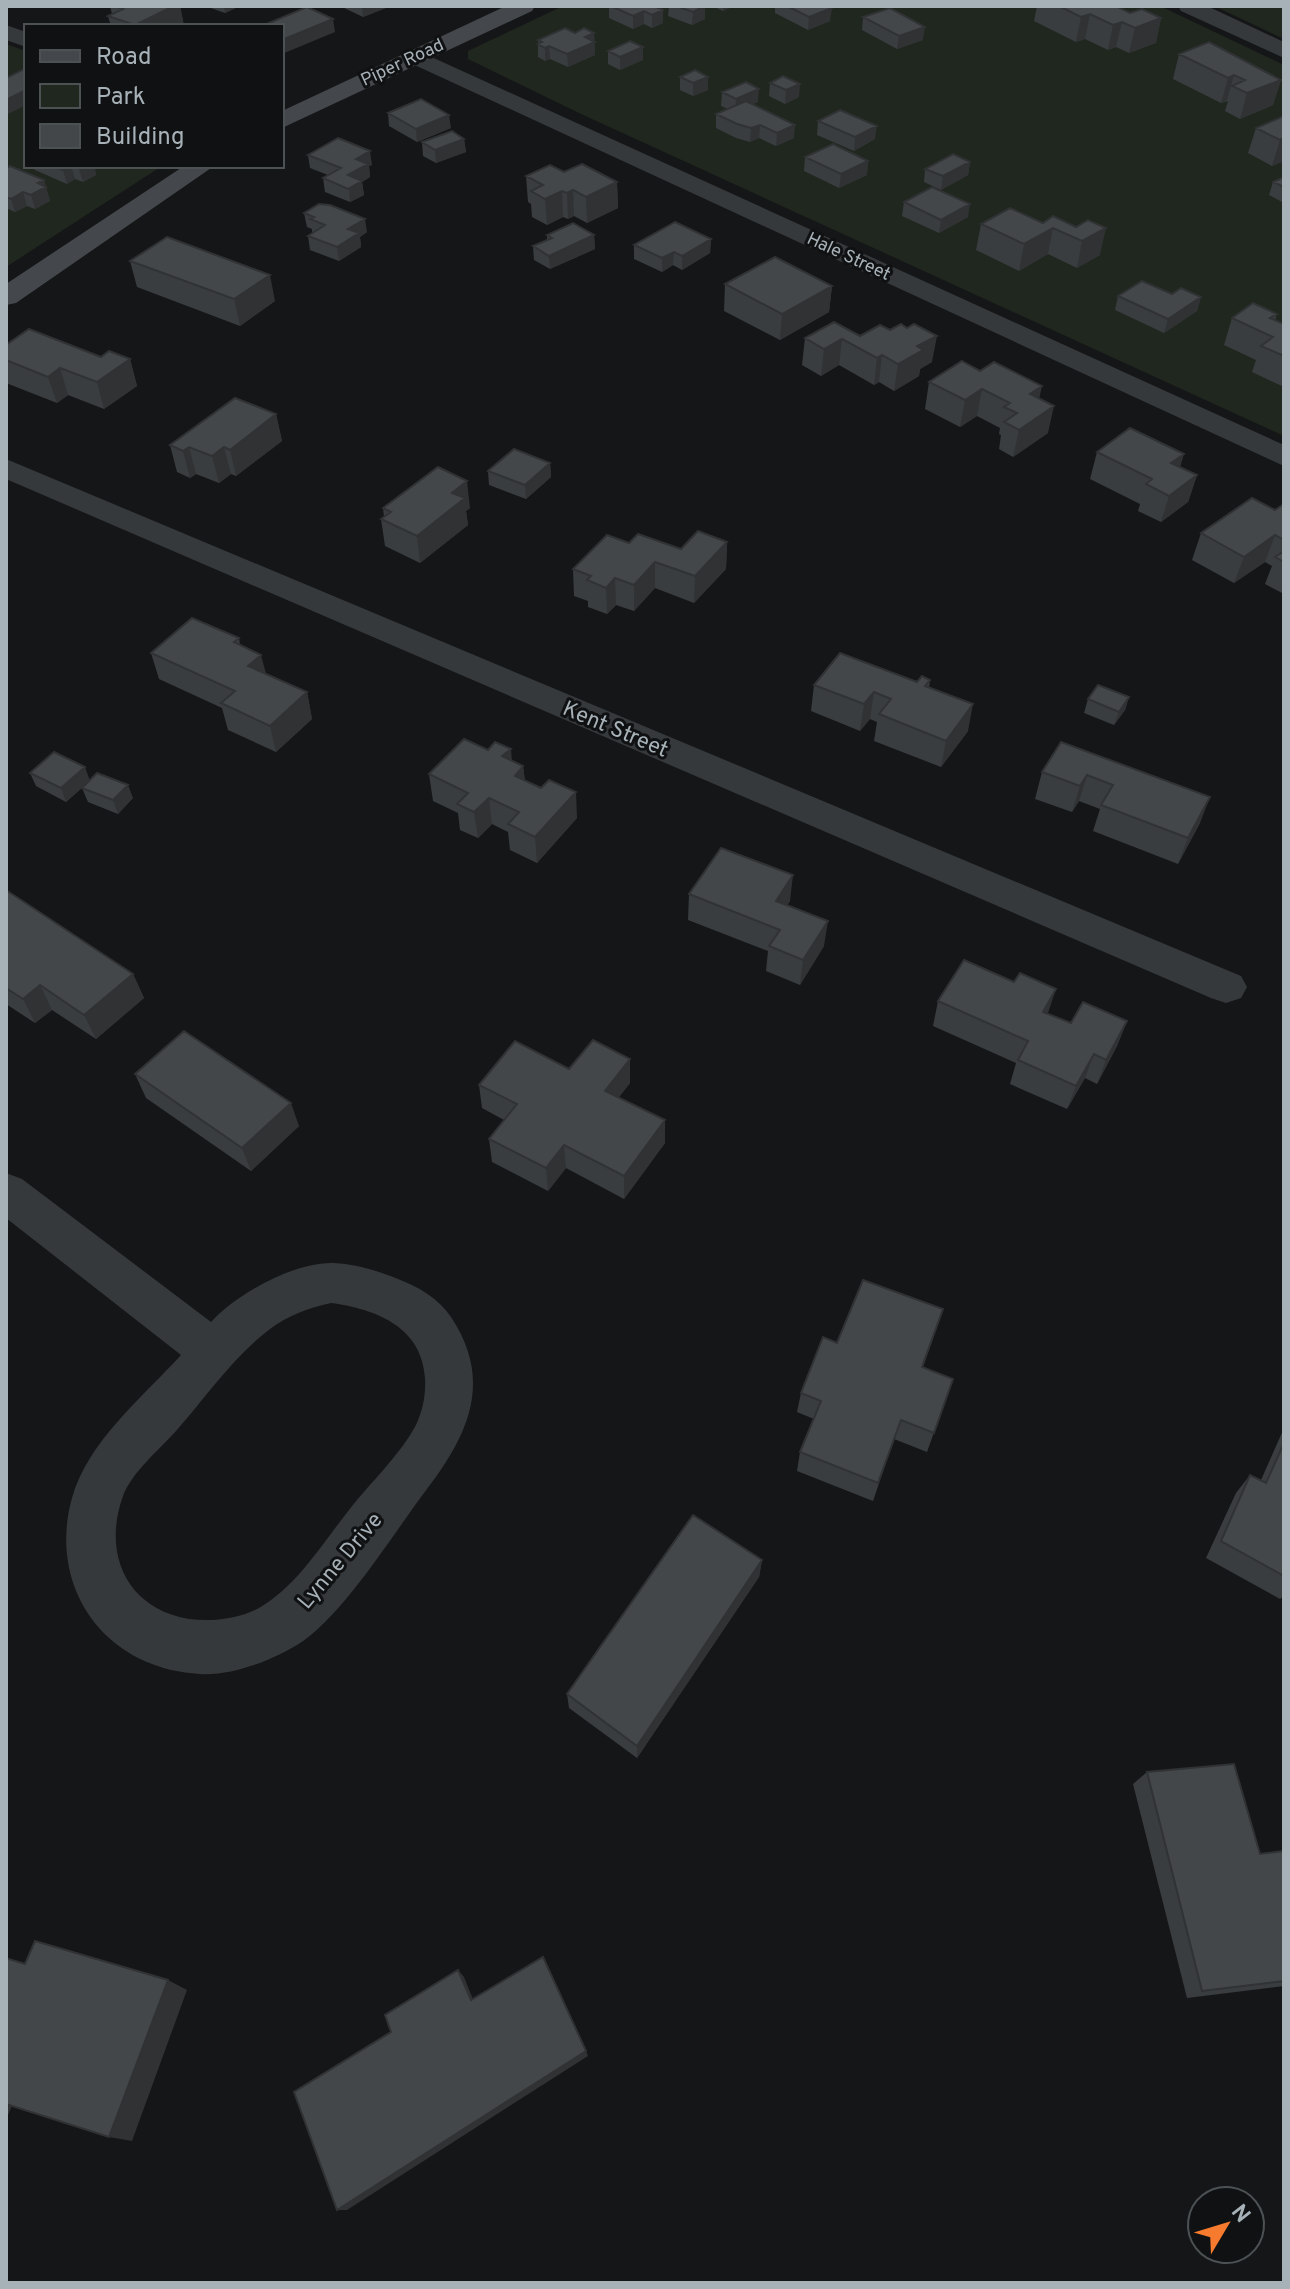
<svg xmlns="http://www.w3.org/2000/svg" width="1290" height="2289" font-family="Overpass,sans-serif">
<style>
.green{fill:#20271f}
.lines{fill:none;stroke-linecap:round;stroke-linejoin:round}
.street{fill:#36393c;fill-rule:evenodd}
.secondary{fill:#44484c;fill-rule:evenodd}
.wall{fill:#3a3d40}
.shaded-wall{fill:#303234}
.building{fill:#44474a;stroke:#303234;stroke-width:2}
.labels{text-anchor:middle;stroke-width:6;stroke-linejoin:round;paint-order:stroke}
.far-street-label{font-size:18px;fill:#a7b1b8;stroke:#101112}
.street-label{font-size:22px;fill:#a7b1b8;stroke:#101112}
</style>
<rect width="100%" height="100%" fill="#151617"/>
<path class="green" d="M563,6H1160L1284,65V436L581,114L468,59V51Z
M1214,6H1284V39Z
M6,44L26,51V166H162L6,267Z"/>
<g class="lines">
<path class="street" d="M1178,6H1207L1284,42V58L1181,11Z
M6,25L26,32V47L6,40Z
M414,49L1284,445V466L406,61L402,56L406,51Z
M6,459L1241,976L1247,987L1241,998L1226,1003L1211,998L6,479Z
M6,1173L22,1179L211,1322C236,1294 296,1261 334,1263C356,1264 378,1271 398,1279C419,1287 438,1298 451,1317C496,1385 465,1440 421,1497C390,1539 340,1619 297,1645C270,1661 232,1676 200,1674C105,1669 47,1588 72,1498C88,1441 143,1397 181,1355L6,1218ZM331,1303C376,1309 422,1327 425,1378C426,1394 423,1410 416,1425C400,1455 370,1483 349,1510C322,1544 297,1586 259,1608C239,1619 212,1622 189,1619C127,1609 102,1554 123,1496C132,1472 159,1450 176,1431C206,1397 234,1356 270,1329C289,1315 308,1308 331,1303Z"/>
<path class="secondary" d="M506,6H535L532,11L282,128V111Z
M184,166H214L16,303L6,305V284Z"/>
</g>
<path class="wall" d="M110,6H180L184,26H111L108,16L112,14Z
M205,6H240L225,13Z
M340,6H391L363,17Z
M609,6H660V9L663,10V23L652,28L644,24L633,29L609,18Z
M669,6H705V19L692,25L668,16Z
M712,6H734L723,11Z
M775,6H827L830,21L808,30L775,13Z
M1037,6H1116L1130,13L1161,18L1156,43L1129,53L1116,47L1108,50L1085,39L1076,42L1034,21Z
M863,17L923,40L897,49L862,30Z
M575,33H594L595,55L568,67L550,59L545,61L538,57V40Z
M643,47V60L620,70L608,64V51Z
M1179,54L1281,80L1273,105L1240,119L1225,111L1228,101L1221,103L1173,79Z
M680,77L708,90L693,96L680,90Z
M770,83L799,97L785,104L769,96Z
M722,92L758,102L753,104L794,138L776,146L759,138L750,142L736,138L716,128V114L728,109L721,106Z
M388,113L451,128L417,142L389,126Z
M1284,116V161L1272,166L1248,153L1256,128Z
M818,121L875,139L854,151L817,135Z
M464,139L466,152L436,163L423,156L422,142Z
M308,155L372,165L369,166L370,177L362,182L364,195L350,202L325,192L323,178L328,175L310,168Z
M805,157L868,161L867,175L839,188L804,171Z
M970,162L968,175L941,190L924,182L925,169Z
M33,166H97L98,167L95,169L96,175L83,182L75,179L67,184L35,170Z
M6,168L44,180L50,201L35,209L27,206L15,212L6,208Z
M564,172L617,182L618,208L587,223L574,216L568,219L563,217L547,225L532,217L531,204L528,202L526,176Z
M1284,177V203L1269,195L1273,182Z
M904,202L968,217L939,233L902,216Z
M304,213L367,232L360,237L361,247L339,261L310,250L308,236L312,233V229L307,227Z
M1053,216L1100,255L1077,268L1048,254L1019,271L976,250L981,224L1043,223Z
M547,235H594L595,249L550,269L534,260L533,246L547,240Z
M711,239L710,253L682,270L673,265L662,272L634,259V245Z
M130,261L275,301L240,326L137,287Z
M725,284L832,286L829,312L780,340L724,311Z
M1172,294L1201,297L1197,311L1164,333L1115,310L1118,296Z
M1277,314L1275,320L1284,324V387L1252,372L1256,360L1224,345L1232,318Z
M860,336L932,362L920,369L919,376L894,391L879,382L874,385L839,365L821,376L802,365L805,338Z
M6,345L101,357L130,359L137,386L104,409L68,395L57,403L6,383Z
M962,361L1039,399L1048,433L1013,457L999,449L1001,435L999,434L1000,428L977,416L960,427L925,409L929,382Z
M276,414L282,441L236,476L231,474L219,483L196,474L190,478L177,472L170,445Z
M1097,452L1180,467L1197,475L1188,502L1161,522L1138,511L1140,504L1090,479Z
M550,463L551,477L526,499L489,485L488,471Z
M1284,504V594L1265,584L1272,566L1265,562L1234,583L1192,560L1201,533L1275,510Z
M383,508H470L466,511L468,525L420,563L385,546L381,519L384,517Z
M727,542L726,569L694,603L655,588L634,611L616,605L607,614L588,607V601L574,596L573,569L629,543L681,549Z
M239,638L240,645L266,674L307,692L312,719L276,752L228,730L222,708L159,679L151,653Z
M930,680L929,687L968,731L941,767L874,741L877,722L870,719L860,731L811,711L814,685L917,682Z
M1129,697L1125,710L1114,725L1084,713L1088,699Z
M1061,742L1200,823L1178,864L1093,831L1100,809L1079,801L1072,812L1035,799L1042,772Z
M512,761L523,766L525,781L577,818L537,863L510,850L508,832L492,824L478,838L460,830L458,813L433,801L429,774Z
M30,773L90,780L133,798L118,814L88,802L82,788L85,785L66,802L36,786Z
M6,890L133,974L144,998L96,1039L52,1010L35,1023L6,1004Z
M689,894L790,901L787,905L824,946L800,985L766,971L768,951L688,920Z
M938,1001L1048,1014L1071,1023L1127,1021L1117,1046L1097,1084L1085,1078L1067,1109L1010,1084L1016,1063L933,1026Z
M569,1069L630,1083L619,1097L665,1143L624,1199L566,1168L548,1191L492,1162L489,1139L504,1120L482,1108L479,1085Z
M135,1074L299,1126L251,1171L146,1098Z
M943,1309L923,1367L953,1379L927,1452L894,1439L873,1501L797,1471L800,1452L814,1419L797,1412L801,1393L837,1343Z
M1284,1428V1596L1280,1599L1206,1558L1236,1493L1250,1475L1261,1480Z
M762,1560L759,1577L637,1758L569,1708L567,1694Z
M1147,1772L1260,1854L1284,1851V1986L1187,1998L1133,1784Z"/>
<path class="shaded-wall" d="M174,6H180L184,26H136Z
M224,6H240L225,13Z
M362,6H391L363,17Z
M654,6H660V11L663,10V23L652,28V15Z
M705,6V19L692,25L693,12Z
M724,6H734L723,11Z
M832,8L830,21L808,30L809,17Z
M644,11V24L633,29V16Z
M1090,14L1085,39L1076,42L1081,17Z
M1161,18L1156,43L1129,53L1135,28Z
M333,19L335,32L282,54V40Z
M1122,22L1116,47L1108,50L1113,25Z
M925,27L923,40L897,49L899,36Z
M594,33L595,55L568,67L567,54L585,37Z
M549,46L550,59L545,61V48Z
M643,47V60L620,70V57Z
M1234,75L1227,100L1221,103L1228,78Z
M708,77V90L693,96V83Z
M1281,80L1273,105L1240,119L1247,93Z
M800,84L799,97L785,104L786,90Z
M759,89L758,102L735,112L736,99Z
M26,90V105L6,115V100Z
M449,115L451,128L417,142L416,129Z
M760,125L759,138L750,142L751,128Z
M795,125L794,138L776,146L777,133Z
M877,126L875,139L854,151L855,137Z
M1284,138V161L1272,166L1280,140Z
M464,139L466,152L436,163L435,150Z
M370,151L372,165L369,166L370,177L362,182L364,195L350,202L348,175L356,159Z
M868,161L867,175L839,188L841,174Z
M970,162L968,175L941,190L943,176Z
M71,166L75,179L67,184L63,170Z
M85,166H97L98,167L95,169L96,175L83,182L79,169Z
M44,180L50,201L35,209L31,195L38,183Z
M617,182L618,208L587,223L586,197Z
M573,190L574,216L568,219L567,193Z
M562,191L563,217L547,225L545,199Z
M23,192L27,206L15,212L11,199Z
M970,204L968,217L939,233L941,220Z
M365,219L367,232L360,237L361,247L339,261L337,247L348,229Z
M1053,228L1048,254L1019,271L1024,244Z
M1106,228L1100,255L1077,268L1082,241Z
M594,235L595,249L550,269L549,256Z
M711,239L710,253L682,270V256Z
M674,252L673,265L662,272V258Z
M270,275L275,301L240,326L234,299Z
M832,286L829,312L780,340L782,314Z
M1201,297L1197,311L1164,333L1168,319Z
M937,336L932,362L920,369L919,376L894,391L898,364L917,346Z
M842,339L839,365L821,376L824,349Z
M882,355L879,382L874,385L877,358Z
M130,359L137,386L104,409L97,382Z
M60,368L68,395L57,403L48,377Z
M1042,386L1036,413L1030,394Z
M982,389L977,416L960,427L965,400Z
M1054,406L1048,433L1013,457L1019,430Z
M276,414L282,441L236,476L230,450Z
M189,447L196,474L190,478L183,451Z
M224,447L231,474L219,483L212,456Z
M1184,454L1176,481L1171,463Z
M550,463L551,477L526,499L525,485Z
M1197,475L1188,502L1161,522L1169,496Z
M467,481L470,508L466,511L468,525L420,563L417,536L452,493Z
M1275,535L1265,562L1234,583L1244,557Z
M727,542L726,569L694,603L695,576Z
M655,562V588L634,611V585Z
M615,578L616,605L607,614L606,588Z
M261,655L268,681L248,666Z
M307,692L312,719L276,752L270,726Z
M874,692L870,719L860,731L864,704Z
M1129,697L1125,710L1114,725L1119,712Z
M973,704L968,731L941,767L946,741Z
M511,749L513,775L502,756Z
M523,766L526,792L515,776Z
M85,767L90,781L66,802L61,788Z
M1087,775L1079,801L1072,812L1080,786Z
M128,785L133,798L118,814L113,800Z
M576,792L577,818L537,863L535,837Z
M1210,797L1200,823L1178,864L1188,838Z
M489,798L492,824L478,838L474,812Z
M793,875L790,901L774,926L776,901Z
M828,921L824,946L800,985L803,960Z
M133,974L144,998L96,1039L84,1015Z
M40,985L52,1010L35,1023L23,999Z
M1056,989L1048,1013L1043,1012Z
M1127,1021L1117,1046L1097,1084L1106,1060Z
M1094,1054L1085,1078L1067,1109L1076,1086Z
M630,1059V1083L606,1114L605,1091Z
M291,1103L299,1126L251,1171L242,1148Z
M665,1120V1143L624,1199V1176Z
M564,1145L566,1168L548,1191L546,1168Z
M762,1560L759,1577L637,1758V1746Z
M458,1970L464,1977L476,2007L471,2000Z
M168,1980L187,1990L132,2141L109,2137Z
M586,2051L588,2056L347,2210H337Z
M6,2101L13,2103L6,2120Z"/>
<path class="building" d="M115,6H174L135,25L108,16L123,9Z
M611,6H655H654L663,10L652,15L644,11L633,16Z
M676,6H705L693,12Z
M787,6H827L832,8L809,17Z
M1059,6H1116L1130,13L1142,9L1161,18L1135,28L1122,22L1113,25L1090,14L1081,17Z
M307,7L333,19L282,40V26H262Z
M890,8L925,27L899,36L863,17Z
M565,28L575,33L584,28L594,33L585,37L595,42L567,54L549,46L545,48L538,44L542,42L538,40Z
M630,41L643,47L620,57L608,51Z
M1209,42L1281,80L1247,93L1232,86L1245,80L1234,75L1228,78L1179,54Z
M26,68V90L6,100V78Z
M695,70L708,77L693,83L680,77Z
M783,76L800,84L786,90L770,83Z
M746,82L759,89L736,99L722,92Z
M421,99L449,115L416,129L388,113Z
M746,101L795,125L777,133L760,125L751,128L737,124L716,114Z
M840,110L877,126L855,137L818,121Z
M1284,116V138L1280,140L1256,128Z
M452,131L464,139L435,150L422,142Z
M338,138L370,151L356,159L368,164L348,175L362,181L348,189L323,178L341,168L308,155Z
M833,144L868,161L841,174L805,157Z
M953,154L970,162L943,176L925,169Z
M582,164L617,182L586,197L573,190L567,193L562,191L545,199L531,191L543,185L526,176L550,165L564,172Z
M10,166L44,180L38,183L46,187L31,195L23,192L11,199L6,197V168Z
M53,166H71L63,170Z
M1284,177V187L1273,182Z
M932,187L970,204L941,220L904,202Z
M319,204L330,205L365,219L348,229L359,233L337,247L308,236L325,225L310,219L314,217L304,213Z
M1010,208L1043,223L1053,216L1076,227L1088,220L1106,228L1082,241L1053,228L1024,244L981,224Z
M675,222L711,239L682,256L674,252L662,258L634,245Z
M573,223L594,235L549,256L533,246L552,238L547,235Z
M167,237L270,275L234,299L130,261Z
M775,257L832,286L782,314L725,284Z
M1142,281L1172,294L1181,288L1201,297L1168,319L1118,296Z
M1253,303L1277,314L1270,318L1284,324V356L1261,346L1273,337L1232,318Z
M834,322L860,336L880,325L890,330L901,324L907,328L914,324L937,336L917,346L923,350L898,364L882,355L877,358L842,339L824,349L805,338Z
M29,329L101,357L109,351L130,359L97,382L60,368L48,377L6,360V345Z
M962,361L980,371L994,362L1042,386L1030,394L1054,406L1019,430L1004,422L1017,413L1004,407L1010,403L982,389L965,400L929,382Z
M235,398L276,414L230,450L224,447L212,456L189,447L183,451L170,445Z
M1130,428L1184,454L1171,463L1197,475L1169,496L1146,484L1152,479L1097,452Z
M514,449L550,463L525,485L488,471Z
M438,467L467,481L452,493L465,498L417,536L381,519L391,512L383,508Z
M1252,498L1275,510L1284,504V540L1275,535L1244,557L1201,533Z
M698,531L727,542L695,576L655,562L634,585L615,578L606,588L587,580L591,576L573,569L607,535L629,543L638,534L681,549Z
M1284,551V562L1275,557Z
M192,618L239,638L234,642L261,655L248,666L307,692L270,726L221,703L235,691L151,653Z
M840,653L917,682L922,676L930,680L925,686L973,704L946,741L879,714L891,699L874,692L864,704L814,685Z
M1098,685L1129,697L1119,712L1088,699Z
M464,739L488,750L495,742L511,749L502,756L523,766L515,776L541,788L549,780L576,792L535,837L508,824L519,812L489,798L474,812L457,804L468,793L429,774Z
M1061,742L1210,797L1188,838L1101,805L1113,785L1087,775L1080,786L1042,772Z
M54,752L85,767L61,788L30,773Z
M97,773L128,785L113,800L82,788Z
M721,848L793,875L776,901L828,921L803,960L769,946L780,930L689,894Z
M6,890L133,974L84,1015L40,985L23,999L6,988Z
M964,960L1014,982L1020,973L1056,989L1043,1012L1071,1023L1083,1002L1127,1021L1106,1060L1094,1054L1076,1086L1018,1060L1028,1041L938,1001Z
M184,1031L291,1103L242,1148L135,1074Z
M593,1040L630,1059L605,1091L665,1120L624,1176L564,1145L546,1168L489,1139L517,1104L479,1085L515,1041L569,1069Z
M863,1280L943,1309L922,1367L953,1379L934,1433L901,1420L878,1483L800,1452L821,1401L801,1393L823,1337L837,1343Z
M1284,1443V1576L1221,1541L1250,1475L1266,1483Z
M693,1515L762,1560L637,1746L567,1694Z
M1234,1764L1260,1854L1284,1851V1981L1202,1991L1147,1772Z
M35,1941L168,1980L109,2137L6,2104V1958L25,1964Z
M543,1957L586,2051L337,2210L294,2092L391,2032L385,2015L458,1970L471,2000Z"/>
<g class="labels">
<g class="far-street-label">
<text transform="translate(402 62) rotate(-25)" y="6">Piper Road</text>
<text transform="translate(849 256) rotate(25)" y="6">Hale Street</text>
</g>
<g class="street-label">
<text transform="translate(616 728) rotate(23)" y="8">Kent Street</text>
<text transform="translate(339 1560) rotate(-50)" y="8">Lynne Drive</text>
</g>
</g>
<rect width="1290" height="2289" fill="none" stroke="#a7b1b8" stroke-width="16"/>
<rect x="24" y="24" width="260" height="144" fill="#101112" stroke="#4c5154" stroke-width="2"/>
<rect x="40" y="50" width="40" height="12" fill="#44484c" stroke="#4c5154" stroke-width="2"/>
<text x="96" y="64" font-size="24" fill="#a7b1b8">Road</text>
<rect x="40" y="84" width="40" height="24" fill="#20271f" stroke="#4c5154" stroke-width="2"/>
<text x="96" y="104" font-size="24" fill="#a7b1b8">Park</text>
<rect x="40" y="124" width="40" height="24" fill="#44474a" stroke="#4c5154" stroke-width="2"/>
<text x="96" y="144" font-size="24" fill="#a7b1b8">Building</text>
<g transform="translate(1226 2225) rotate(52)"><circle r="38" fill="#101112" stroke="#4c5154" stroke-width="2"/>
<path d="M0-6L14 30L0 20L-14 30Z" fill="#f67b2e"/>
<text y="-12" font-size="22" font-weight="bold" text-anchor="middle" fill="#a7b1b8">N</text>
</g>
</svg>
